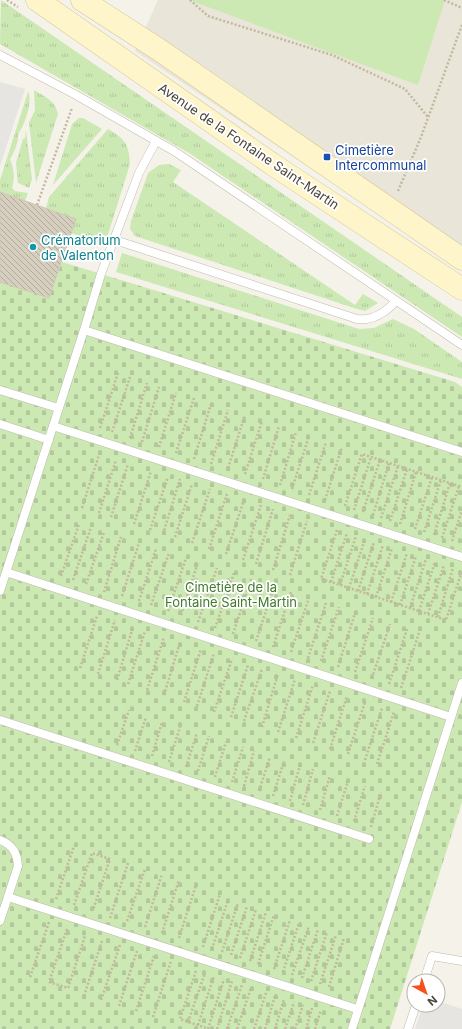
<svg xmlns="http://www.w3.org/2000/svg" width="462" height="1029" font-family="Inter,sans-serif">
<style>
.residential{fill:#e9e5d8}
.grass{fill:url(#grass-tufts)}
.cemetery{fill:url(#cemetery-stones)}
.garden{fill:#cce8b3}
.parking{fill:#e6e5e1}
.building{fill:url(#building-back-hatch);stroke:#d1c8b2}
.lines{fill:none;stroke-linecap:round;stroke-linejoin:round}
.lane-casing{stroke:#c0bbac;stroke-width:9}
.secondary-casing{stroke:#d4c99a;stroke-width:23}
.path{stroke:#c2b89d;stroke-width:2.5;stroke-dasharray:2 2;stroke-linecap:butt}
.lane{stroke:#fff;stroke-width:8}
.secondary{stroke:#fef6ca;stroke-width:22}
.transit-dot{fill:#1a4fb4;stroke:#fff;stroke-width:1.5}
.culture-dot{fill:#0f9aa8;stroke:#fff;stroke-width:1.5}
.labels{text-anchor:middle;stroke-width:3.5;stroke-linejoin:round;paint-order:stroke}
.street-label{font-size:13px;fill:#494338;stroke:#fff}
.transit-label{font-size:13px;fill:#164399;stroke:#fff;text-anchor:start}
.culture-label{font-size:13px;fill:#0d838f;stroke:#fff;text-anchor:start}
.park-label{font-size:13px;fill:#427b2b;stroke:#fff}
</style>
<defs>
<pattern id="grass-tufts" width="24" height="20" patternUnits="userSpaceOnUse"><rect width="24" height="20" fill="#cce8b3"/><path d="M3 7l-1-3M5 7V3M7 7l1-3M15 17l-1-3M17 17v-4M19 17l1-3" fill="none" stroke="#b1c89b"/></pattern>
<pattern id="cemetery-stones" width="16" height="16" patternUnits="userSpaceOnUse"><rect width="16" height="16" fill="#cce8b3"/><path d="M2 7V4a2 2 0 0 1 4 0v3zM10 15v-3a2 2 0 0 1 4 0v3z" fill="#b1c89b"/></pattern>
<pattern id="building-back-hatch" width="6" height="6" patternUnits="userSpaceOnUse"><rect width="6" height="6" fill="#d6cfbf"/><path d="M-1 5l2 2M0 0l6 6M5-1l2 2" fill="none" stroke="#b0aa9c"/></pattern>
</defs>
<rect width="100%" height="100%" fill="#f5f2ea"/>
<path class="residential" d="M158,0H462V270L135,51Z"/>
<path class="grass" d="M1,0L462,317V337L189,153L0,44Z
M34,90C45,97 55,100 58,114L36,183L29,123L35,110Z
M28,92C33,99 25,126 18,134C19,141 14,153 10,159C14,168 15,178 12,188L15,191L28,193L25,201L0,192V180Z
M79,118H83L102,129L53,185L72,124Z
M108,129C125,139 129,144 130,164L105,244L71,233L76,219L46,208L49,197Z
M26,130L32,179L29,188L18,183L16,163L23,139L25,138Z
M169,164L181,170L173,182L355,305L363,294L378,303L365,311L354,308L135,236L130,229L131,221L148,173L159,165Z
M122,253L359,329L374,328L393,319L414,329L462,362V379L116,272Z"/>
<path class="cemetery" d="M62,262L455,382L462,387V802L390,1029H0V282L49,298Z"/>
<path class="garden" d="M189,0H445L418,85Z"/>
<path class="parking" d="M0,82L25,89L0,166Z
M438,1001L462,1009V1029H415L423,1005H438Z"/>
<path class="building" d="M0,192L76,219L49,298L0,282Z"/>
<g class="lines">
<defs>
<path id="lane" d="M0,55L76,95L174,151L462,345
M115,240L357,319C372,321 386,312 396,301
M84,330L462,452
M0,390L58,408
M0,424L49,440
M53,426L462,557
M6,572L451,717
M0,591L84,330L101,274L139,173L156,141
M0,720L369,839
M0,840C13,845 17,853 18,866L0,921
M8,897L357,1009
M424,981L432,956L462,961
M352,1029L462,683
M408,1029L416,1005"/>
<path id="secondary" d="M37,0L272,164L462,289
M82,0L158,49L462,259"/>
</defs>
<use href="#lane" class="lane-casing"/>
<use href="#secondary" class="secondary-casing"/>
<path class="path" d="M7,0L18,7
M190,0L208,16L332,55L405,89L428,117
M444,0L462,8
M398,191L421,137L462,25
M37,205L72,108
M100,428L118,373
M112,432L130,377
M130,438L147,383
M142,442L159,387
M159,447L176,393
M176,453L194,398
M194,459L211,404
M211,464L228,410
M228,468L245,415
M245,474L262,421
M263,479L279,426
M280,485L296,432
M292,489L309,436
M309,495L326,442
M325,500L342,447
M345,506L362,454L462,487
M82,508L99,455
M354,510L371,457
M363,512L380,460
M99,513L116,460
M373,515L389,463
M111,517L128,464
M381,518L398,466
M390,521L407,469
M134,524L151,471
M400,524L416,472
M415,529L432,477
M150,530L168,477
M337,530L321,579L331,582L446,620L462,571
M424,532L441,480
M163,534L180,479
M434,535L450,483
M175,537L192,484
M442,538L459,486
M452,541L462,510
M192,543L210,489
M209,549L227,494
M226,554L244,500
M243,560L261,505
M256,564L273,509
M273,570L290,515
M290,575L307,521
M61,576L79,524
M73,580L91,527
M331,582L347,533
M86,584L104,532
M340,585L356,536
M349,588L365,539
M358,591L374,542
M104,592L121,537
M367,594L383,545
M122,596L139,543
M376,597L392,548
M139,601L156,549
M391,602L407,553
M151,605L169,553
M400,605L416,556
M410,608L426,559
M168,611L186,558
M419,611L435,562
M428,614L444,565
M181,615L198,562
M438,617L453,568
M198,622L217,568
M215,628L234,573
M233,634L251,579
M256,641L274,587
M273,647L291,592
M291,652L309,598
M308,658L326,603
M321,661L339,607
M338,667L355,613
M80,668L97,616
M355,672L373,618
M98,674L115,620
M372,678L390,624
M117,680L133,627
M128,684L145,631
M389,684L407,629
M401,688L419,633
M147,690L164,637
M164,695L180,642
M184,702L201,649
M197,706L214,653
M214,712L232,659
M231,717L248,665
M244,721L262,669
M262,727L278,674
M278,732L295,679
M296,738L313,685
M313,743L330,691
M117,745L129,710
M330,749L347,696
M135,751L146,717
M348,754L365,702
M152,756L162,722
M365,760L382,708
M169,762L180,727
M377,764L394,712
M186,767L197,733
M198,771L209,736
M215,777L226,742
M232,782L243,747
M244,786L254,751
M259,791L270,757
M273,796L284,761
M290,801L300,765
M303,805L313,769
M320,810L330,776
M337,816L348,781
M354,821L365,786
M371,827L381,792
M56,899L74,846
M74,905L92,853L110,859L93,910
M110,918L128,863
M127,921L145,869
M145,927L162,874
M67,929L49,982L68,988L85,936H83
M162,933L179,880
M179,938L196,885
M203,947L220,894
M212,949L228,900
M222,952L238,903
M231,955L247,906
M240,958L256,909
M250,961L266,912
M258,964L274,915
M274,969L290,920
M196,971L180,1019L209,1029
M283,972L299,923
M292,975L309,926
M30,977L49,922
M302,978L318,929
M311,981L327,932
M320,984L336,935
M329,987L344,938
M84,996L102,941
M101,1000L120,945
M119,1006L137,951
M136,1011L154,956
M153,1017L171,961
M188,1022L205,973
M198,1025L214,976
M208,1029L224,979
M217,1029L232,981
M227,1029L242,985
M237,1029L251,988
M254,1029L266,993
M265,1029L275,996
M275,1029L284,999
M285,1029L294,1002
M295,1029L303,1005
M306,1029L312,1008
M315,1029L321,1010"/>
<use href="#lane" class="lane"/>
<use href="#secondary" class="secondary"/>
</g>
<rect class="transit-dot" x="323" y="153" width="8" height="8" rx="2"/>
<circle class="culture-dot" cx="33" cy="247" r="4"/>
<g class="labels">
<g class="street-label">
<text transform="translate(249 146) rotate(34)" y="5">Avenue de la Fontaine Saint-Martin</text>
</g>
<g class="transit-label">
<text x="335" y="155">Cimetière<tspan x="335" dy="15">Intercommunal</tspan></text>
</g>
<g class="culture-label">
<text x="41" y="245">Crématorium<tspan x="41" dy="15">de Valenton</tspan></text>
</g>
<g class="park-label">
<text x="231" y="592">Cimetière de la<tspan x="231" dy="15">Fontaine Saint-Martin</tspan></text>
</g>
</g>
<g transform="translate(426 993) rotate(140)"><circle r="19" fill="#ffffff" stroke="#b6b4af"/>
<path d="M0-3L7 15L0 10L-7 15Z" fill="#f8501d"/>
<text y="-6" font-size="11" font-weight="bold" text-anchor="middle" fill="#494338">N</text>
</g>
</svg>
